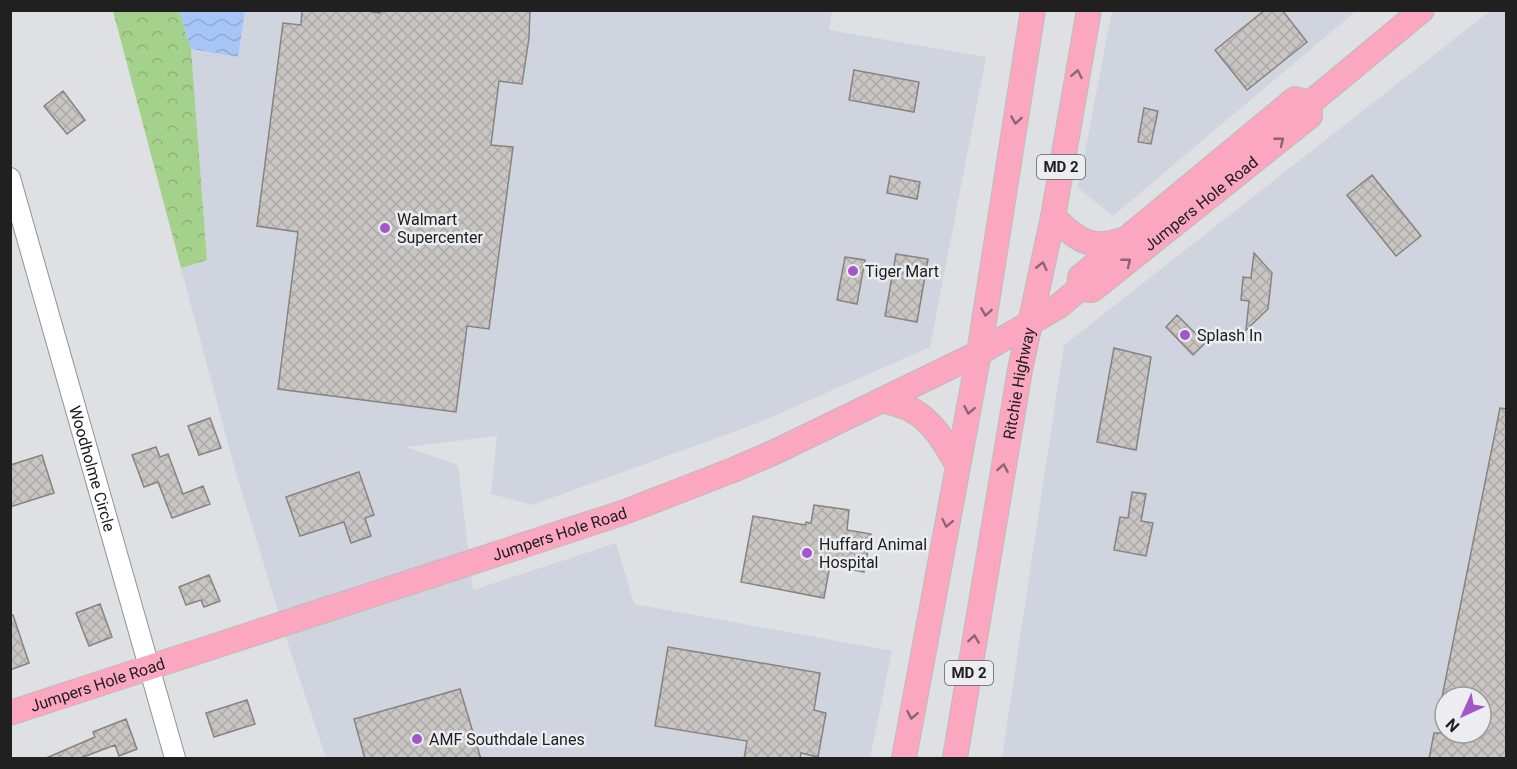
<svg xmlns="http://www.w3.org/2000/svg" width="1517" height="769" font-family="Roboto,sans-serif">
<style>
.built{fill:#d0d4df;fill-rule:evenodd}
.forest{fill:url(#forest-crowns)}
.water{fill:url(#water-waves)}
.building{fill:url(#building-cross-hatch);stroke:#878381;stroke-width:1.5}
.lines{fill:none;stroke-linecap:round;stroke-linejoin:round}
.minor-casing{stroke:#919296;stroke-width:22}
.major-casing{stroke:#bcbcbc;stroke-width:26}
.minor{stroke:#fff;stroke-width:20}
.major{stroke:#fba7c0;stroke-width:24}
.oneway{stroke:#8e6470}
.poi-dot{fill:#a156c9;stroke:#ebedf1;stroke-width:2}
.labels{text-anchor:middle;stroke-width:5;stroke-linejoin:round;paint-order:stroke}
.shield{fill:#ebedf1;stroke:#5d5e5f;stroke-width:1.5}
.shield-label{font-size:15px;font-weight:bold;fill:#202021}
.street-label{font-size:16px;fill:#202021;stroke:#ebedf1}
.poi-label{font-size:16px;fill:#202021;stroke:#ebedf1;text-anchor:start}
</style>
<defs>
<pattern id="forest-crowns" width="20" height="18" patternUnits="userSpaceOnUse" patternTransform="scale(1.5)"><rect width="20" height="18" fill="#a4d18c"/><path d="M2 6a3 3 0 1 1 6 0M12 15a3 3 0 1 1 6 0" fill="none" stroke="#8db378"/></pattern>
<pattern id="water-waves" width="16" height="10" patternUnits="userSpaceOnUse" patternTransform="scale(1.5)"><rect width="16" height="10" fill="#a7c6f7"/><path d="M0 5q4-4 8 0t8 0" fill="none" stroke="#8faad3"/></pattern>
<pattern id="building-cross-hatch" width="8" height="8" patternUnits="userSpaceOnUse" patternTransform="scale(1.5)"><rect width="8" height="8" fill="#c9c5c2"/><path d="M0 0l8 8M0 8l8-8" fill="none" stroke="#aca9a6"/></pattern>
</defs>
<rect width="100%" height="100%" fill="#dee0e4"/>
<path class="built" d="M245,11H832L829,30L986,57L930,347L758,423L532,505L491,494L497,436L406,447L458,465L473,590L616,543L634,604L892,651L870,758H326L290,650L234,466L181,268L207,259L191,49L238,57Z
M1112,11H1356L1113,216L1078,188Z
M1490,11H1506V758H1002L1064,345ZM1445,697H1481V733H1445Z"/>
<path class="forest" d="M113,11H179L191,49L207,260L181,268Z"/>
<path class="water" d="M179,11H245L238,57L191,49Z"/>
<path class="building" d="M302,10H362L380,13V10H530L529,38L522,84L499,81L491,145L513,147L489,329L467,326L456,412L278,389L298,232L257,226L283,23L301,25Z
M1265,10H1282L1307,42L1247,90L1215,50Z
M854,70L919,82L914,112L849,100Z
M63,91L85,120L67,134L44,106Z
M1144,108L1158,111L1151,144L1138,142Z
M1372,175L1421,236L1396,256L1347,195Z
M890,176L920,182L917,199L887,193Z
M1254,253L1272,273L1268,309L1246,330L1249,301L1241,300L1243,277L1251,278Z
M896,254L928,259L917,322L885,316Z
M845,257L865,260L857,304L837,300Z
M1177,315L1205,343L1193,355L1166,327Z
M1114,348L1151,357L1136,450L1097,442Z
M1500,408L1506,409V759H1429L1434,733H1481V697H1442Z
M210,418L221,448L199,455L188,426Z
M156,447L160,457L168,454L183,494L203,486L210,504L172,518L158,482L144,487L132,455Z
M42,455L54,493L10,507V465Z
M359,472L374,515L365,518L371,536L351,543L344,522L300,536L286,497Z
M1132,492L1146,494L1141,521L1153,523L1146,556L1114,550L1120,517L1128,518Z
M814,505L849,510L847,530L871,534L864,572L830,565L824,598L741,582L753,516L805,525L806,522L811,523Z
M209,575L220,601L204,607L201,600L186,605L179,587Z
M100,604L112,637L89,646L76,613Z
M13,615L29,663L10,670V616Z
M668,647L820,673L814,710L826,713L818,757L801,753L800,759H744L747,741L655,726Z
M460,689L481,759H365L354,719Z
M247,700L255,724L214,737L206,713Z
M126,719L137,749L119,756L115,745L78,759H44L95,737L93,732Z"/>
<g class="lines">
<defs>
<g id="minor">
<path id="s1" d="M10,178L175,758"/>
</g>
<g id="major">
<path d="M1310,103L1422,10"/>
<path d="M1053,217C1066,229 1083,246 1103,244C1110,244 1119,241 1126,239"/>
<path id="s2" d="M1079,289L1092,290L1310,116V103"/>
<path d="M883,400C892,403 902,405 910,409C933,421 946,444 958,466"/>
<path id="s3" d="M10,713L622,513L733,470L777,451L979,353L1059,306L1079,289L1080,277L1295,99L1310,103"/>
<path d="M904,758L979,353L1033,10"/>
<path id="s4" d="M955,758L1020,370L1053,217L1089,10"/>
</g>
</defs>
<use href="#minor" class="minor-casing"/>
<use href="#major" class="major-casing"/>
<use href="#minor" class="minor"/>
<use href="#major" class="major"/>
</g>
<defs><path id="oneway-chevron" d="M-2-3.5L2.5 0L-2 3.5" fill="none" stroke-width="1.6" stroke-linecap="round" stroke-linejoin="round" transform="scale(1.5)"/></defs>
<g class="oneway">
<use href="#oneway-chevron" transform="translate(1077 74) rotate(-79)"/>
<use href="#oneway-chevron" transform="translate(1016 120) rotate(99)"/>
<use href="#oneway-chevron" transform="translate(1280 141) rotate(-39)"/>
<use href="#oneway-chevron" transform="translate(1127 262) rotate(-39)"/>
<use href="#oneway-chevron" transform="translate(1042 266) rotate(-77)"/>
<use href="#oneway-chevron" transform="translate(986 312) rotate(99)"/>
<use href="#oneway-chevron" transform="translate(969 410) rotate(101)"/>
<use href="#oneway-chevron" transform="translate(1003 468) rotate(-80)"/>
<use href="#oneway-chevron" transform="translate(947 523) rotate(101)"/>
<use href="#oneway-chevron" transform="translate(974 639) rotate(-81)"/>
<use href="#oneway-chevron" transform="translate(912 715) rotate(101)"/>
</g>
<g class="poi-dot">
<circle cx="385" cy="228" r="6"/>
<circle cx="853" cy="271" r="6"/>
<circle cx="1185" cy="335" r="6"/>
<circle cx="807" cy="553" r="6"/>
<circle cx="417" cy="739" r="6"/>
</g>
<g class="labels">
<g class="shield">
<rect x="1037" y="155" width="48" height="24" rx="4.5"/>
<rect x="945" y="661" width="48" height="24" rx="4.5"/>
</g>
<g class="shield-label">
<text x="1061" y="172">MD 2</text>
<text x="969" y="678">MD 2</text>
</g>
<g class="street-label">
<text dy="6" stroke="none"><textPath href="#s2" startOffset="152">Jumpers Hole Road</textPath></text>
<text dy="6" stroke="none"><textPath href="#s4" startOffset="380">Ritchie Highway</textPath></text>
<text dy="6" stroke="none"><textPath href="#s1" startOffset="302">Woodholme Circle</textPath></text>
<text dy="6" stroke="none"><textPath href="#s3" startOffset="578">Jumpers Hole Road</textPath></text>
<text dy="6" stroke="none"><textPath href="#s3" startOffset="92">Jumpers Hole Road</textPath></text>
</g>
<g class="poi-label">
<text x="397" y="225">Walmart<tspan x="397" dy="18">Supercenter</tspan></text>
<text x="865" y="277">Tiger Mart</text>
<text x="1197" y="341">Splash In</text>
<text x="819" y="550">Huffard Animal<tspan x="819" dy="18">Hospital</tspan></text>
<text x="429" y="745">AMF Southdale Lanes</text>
</g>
</g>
<rect width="1517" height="769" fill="none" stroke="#202021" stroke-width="24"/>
<g transform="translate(1463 715) rotate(225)"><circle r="28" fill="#ebedf1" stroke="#9a9b9e" stroke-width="1.5"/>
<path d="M0-4.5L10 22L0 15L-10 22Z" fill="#a156c9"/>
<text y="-9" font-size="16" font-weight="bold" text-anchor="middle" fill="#202021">N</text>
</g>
</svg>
